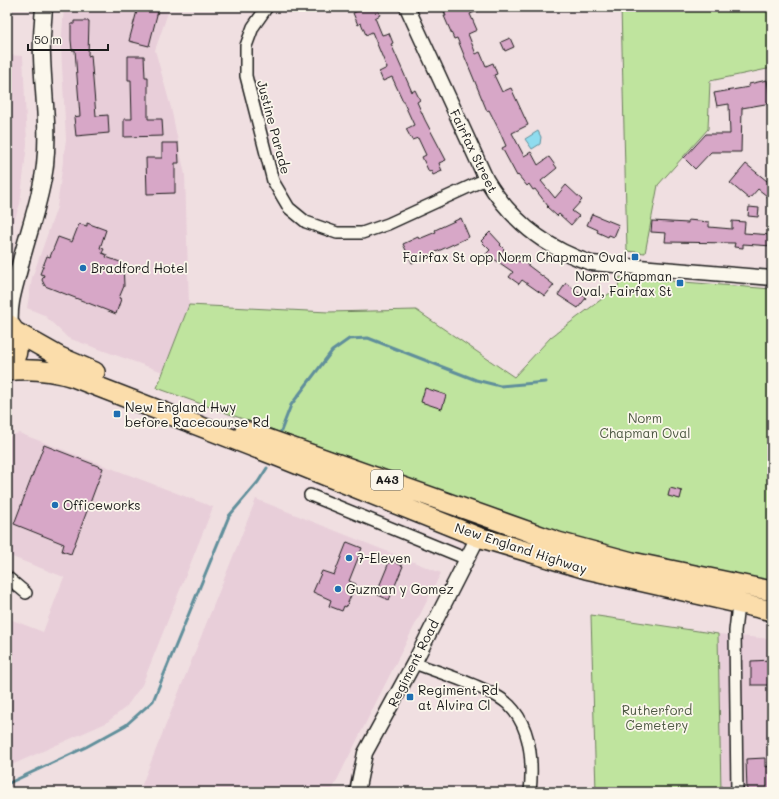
<svg xmlns="http://www.w3.org/2000/svg" width="779" height="799" font-family="Mali,sans-serif">
<style>
.built{fill:#e8ced9}
.green{fill:#bfe49e;stroke:#6e805d}
.water{fill:#8fdcef;stroke:#618f9b}
.lines{fill:none;stroke-linecap:round;stroke-linejoin:round}
.stream{stroke:#618f9b;stroke-width:3}
.building{fill:#d7a7c7;stroke:#1c1c1c}
.minor-casing{stroke:#1c1c1c;stroke-width:14}
.tertiary-casing{stroke:#1c1c1c;stroke-width:17}
.secondary-casing{stroke:#1c1c1c;stroke-width:19}
.trunk-casing{stroke:#1c1c1c;stroke-width:22}
.minor{stroke:#fbf7ec;stroke-width:11}
.tertiary{stroke:#fbf7ec;stroke-width:14}
.secondary{stroke:#fbf7ec;stroke-width:16}
.trunk{stroke:#fbddab;stroke-width:19}
.poi-dot{fill:#1f6fb2;stroke:#fbf7ec;stroke-width:1.5}
.labels{text-anchor:middle;stroke-width:3.5;stroke-linejoin:round;paint-order:stroke}
.shield{fill:#fbf7ec;stroke:#5f5e5a;stroke-width:1}
.shield-label{font-size:12px;font-weight:bold;fill:#1c1c1c}
.street-label{font-size:13px;fill:#1c1c1c;stroke:#fbf7ec}
.poi-label{font-size:13px;fill:#1c1c1c;stroke:#fbf7ec;text-anchor:start}
.park-label{font-size:13px;fill:#4d5843;stroke:#fbf7ec}
</style>
<rect width="100%" height="100%" fill="#f0dfe1"/>
<filter id="ink" filterUnits="userSpaceOnUse"><feTurbulence type="fractalNoise" baseFrequency=".025" numOctaves="2"/><feDisplacementMap in="SourceGraphic" scale="8" xChannelSelector="R" yChannelSelector="G"/><feConvolveMatrix kernelMatrix="1 2 1 2 8 2 1 2 1" color-interpolation-filters="sRGB"/></filter>
<g filter="url(#ink)">
<path class="built" d="M64,7H170L155,50L171,108L185,175L189,305L163,372L68,338L44,315L27,308L32,278L57,207L66,139L61,48Z
M7,55L23,56L27,144L20,204L7,241Z
M19,433L213,507L142,685L126,707L106,723L7,767V618L43,632L64,577L7,555V437Z
M256,499L441,573L331,792H139Z
M718,634L772,639V792H721Z"/>
<path class="green" d="M621,7H772V68L710,81L708,129L658,185L645,253L627,251Z
M620,277L772,289V582L629,553L565,535L157,388L189,305L328,312L416,310L514,377L551,337L618,287Z
M591,615L718,634L721,792H596Z"/>
<path class="water" d="M538,131L541,137L540,144L532,149L525,139Z"/>
<g class="lines">
<path class="stream" d="M281,431L291,405L332,351L349,339L368,338L476,380L500,386L546,382
M7,784L86,747L126,725L153,701L229,516L258,482L267,468"/>
</g>
<path class="building" d="M138,7H159L149,46L129,41Z
M368,7H376L380,15L375,18L382,35L389,33L393,43L391,44L412,92L415,90L420,100L417,102L425,120L446,160L439,163L442,171L433,175L431,171L429,172L422,157L426,155L418,138L412,140L406,129L414,125L392,77L383,81L379,72L387,68L372,32L366,35L361,23L358,25L353,13Z
M442,7H488L470,14L477,30L468,34L476,54L480,52L486,66L493,63L497,74L494,75L502,92L511,88L528,125L512,133L524,156L531,152L538,165L549,157L557,168L541,181L555,198L566,185L582,200L572,211L579,216L571,225L559,214L557,216L547,207L548,206L535,189L533,190L529,184L527,186L518,175L517,176L502,148L506,146L499,130L489,110L487,111L457,38L454,39L444,16H446Z
M74,21H89L88,56L91,55L96,116L108,115L109,133L76,136L74,117L80,116L75,50H72L71,40V24H74Z
M510,38L514,47L505,51L501,42Z
M128,56H144L145,77H148V119H162L163,136L124,137V119H132L131,80H128Z
M767,80L771,103L742,108L741,152H711L695,169L684,158L706,134H730L729,104L717,106L714,93L749,87V84Z
M162,143H178L179,163H175V193L147,194L146,158H162Z
M746,164L772,185V200L758,189L749,199L730,183Z
M749,207L759,208L758,217L748,216Z
M592,214L619,225L614,237L609,235L608,237L597,232L598,230L587,225Z
M461,218L469,237L412,263L403,244L418,237L419,239L436,232L435,230Z
M688,220L709,222V227L732,229V221L745,222L744,233L772,235V246L743,244V248L734,247L735,243L665,242L666,233L651,232L652,221L688,223Z
M87,223L106,230L100,248L104,249L102,253L107,255L106,257L123,263L124,286L119,298L121,299L116,314L45,286L42,280L44,275L40,274L47,256L50,257L58,237L72,242L79,224L87,226Z
M490,232L501,244L500,245L504,249L503,251L519,262L521,260L554,285L545,296L522,280L519,284L509,277L513,272L494,259L491,262L485,255L490,250L481,241Z
M566,283L586,298L578,308L558,295Z
M425,388L446,395L442,409L421,402Z
M44,445L103,468L71,554L62,551L64,544L14,524Z
M670,488L682,491L680,499L668,496Z
M347,542L362,548L349,581L356,584L346,607L344,606L342,611L329,606L331,600L313,592L322,571L334,575Z
M390,560L403,566L389,600L376,594Z
M772,660V685H751V661Z
M765,758V767L772,766V792H747L746,759Z"/>
<g class="lines">
<defs>
<path id="minor" d="M267,7L253,27L246,46V76L273,181L289,208L306,222L337,233H362L388,224L486,179
M310,495L467,559
M7,577L26,593
M414,663C437,672 494,689 509,705C531,727 533,763 530,792
M737,792L735,631L738,605"/>
<path id="tertiary" d="M407,7L486,179C511,221 545,248 591,263L772,278
M357,792L365,753L414,663L478,537"/>
<path id="secondary" d="M10,325C8,303 15,286 20,265C28,232 41,200 45,165C49,128 43,92 42,56C41,39 43,23 44,7"/>
<path id="trunk" d="M14,331L60,357L95,372
M7,369C20,357 21,338 10,325
M7,371C31,368 50,370 73,377L279,457L478,537L586,569L772,611
M245,431L558,542L632,562L772,591"/>
</defs>
<use href="#minor" class="minor-casing"/>
<use href="#tertiary" class="tertiary-casing"/>
<use href="#secondary" class="secondary-casing"/>
<use href="#trunk" class="trunk-casing"/>
<use href="#minor" class="minor"/>
<use href="#tertiary" class="tertiary"/>
<use href="#secondary" class="secondary"/>
<use href="#trunk" class="trunk"/>
</g>
</g>
<g class="poi-dot">
<rect x="631" y="253" width="8" height="8" rx="2"/>
<circle cx="83" cy="268" r="4"/>
<rect x="676" y="279" width="8" height="8" rx="2"/>
<rect x="113" y="410" width="8" height="8" rx="2"/>
<circle cx="55" cy="505" r="4"/>
<circle cx="349" cy="558" r="4"/>
<circle cx="338" cy="589" r="4"/>
<rect x="406" y="693" width="8" height="8" rx="2"/>
</g>
<g class="labels">
<rect class="shield" x="371" y="470" width="32" height="20" rx="3"/>
<g class="shield-label">
<text x="387" y="484">A43</text>
</g>
<g class="street-label">
<text transform="translate(274 127) rotate(75)" y="5">Justine Parade</text>
<text transform="translate(474 151) rotate(64)" y="5">Fairfax Street</text>
<text transform="translate(521 548) rotate(18)" y="5">New England Highway</text>
<text transform="translate(413 663) rotate(-63)" y="5">Regiment Road</text>
</g>
<g class="poi-label">
<text x="627" y="262" text-anchor="end">Fairfax St opp Norm Chapman Oval</text>
<text x="91" y="273">Bradford Hotel</text>
<text x="672" y="281" text-anchor="end">Norm Chapman<tspan x="672" dy="15">Oval, Fairfax St</tspan></text>
<text x="125" y="412">New England Hwy<tspan x="125" dy="15">before Racecourse Rd</tspan></text>
<text x="63" y="510">Officeworks</text>
<text x="357" y="563">7-Eleven</text>
<text x="346" y="594">Guzman y Gomez</text>
<text x="418" y="695">Regiment Rd<tspan x="418" dy="15">at Alvira Cl</tspan></text>
</g>
<g class="park-label">
<text x="645" y="423">Norm<tspan x="645" dy="15">Chapman Oval</tspan></text>
<text x="657" y="715">Rutherford<tspan x="657" dy="15">Cemetery</tspan></text>
</g>
</g>
<rect width="779" height="799" fill="none" stroke="#fbf7ec" stroke-width="24"/>
<rect x="12" y="12" width="755" height="775" fill="none" stroke="#1c1c1c" stroke-width="1.5" filter="url(#ink)"/>
<path d="M28 44v6h80v-6" fill="none" stroke="#1c1c1c" stroke-width="2"/>
<text x="34" y="44" font-size="12" fill="#1c1c1c" stroke="#fbf7ec" stroke-width="3" paint-order="stroke">50 m</text>
</svg>
